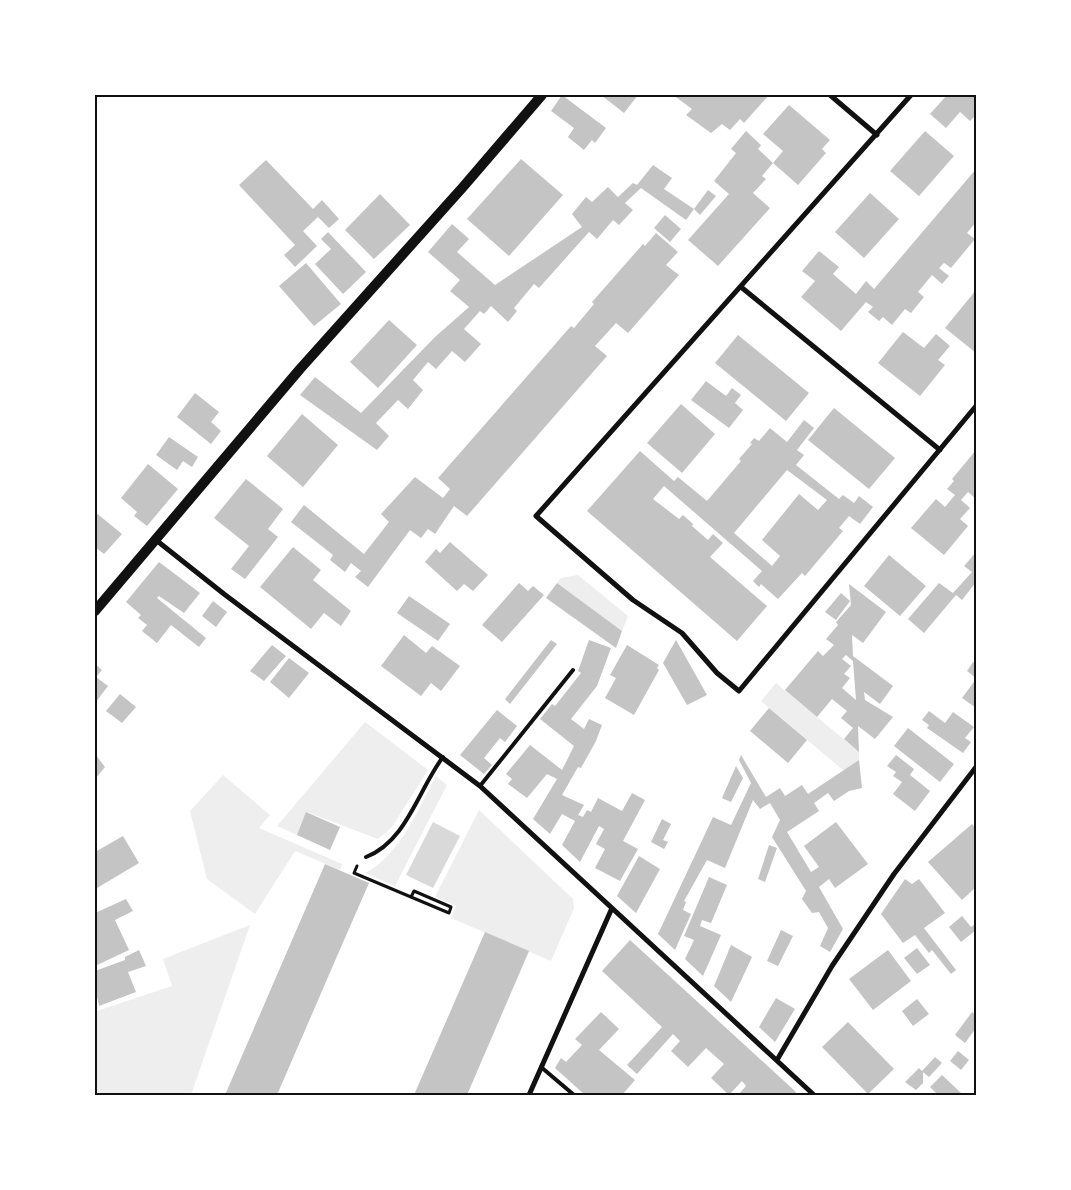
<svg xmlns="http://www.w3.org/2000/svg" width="1071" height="1190" font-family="Cabin,sans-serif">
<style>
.green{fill:#eee}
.water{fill:#d9d9d9}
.building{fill:#c4c4c4;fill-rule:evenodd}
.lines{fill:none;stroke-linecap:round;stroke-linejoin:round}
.path{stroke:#111;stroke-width:3}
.service{stroke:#111;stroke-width:4}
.minor{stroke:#111;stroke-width:5}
.secondary{stroke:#111;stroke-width:10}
.neatline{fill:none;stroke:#111;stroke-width:2}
</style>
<rect width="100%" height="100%" fill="#fff"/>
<path class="green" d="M578,575L628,616L622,631L557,583L561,578Z
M776,683L859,752V760L844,771L761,701Z
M365,722L428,770L392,827L378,839L307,812L297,835L277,826Z
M223,775L270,815L259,828L342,864L340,870L295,851L255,914L207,879L190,811Z
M436,776L447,785L395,886L365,873C399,857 419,808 436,776Z
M479,810L573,899L574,908L551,961L451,918L456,906L435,897Z
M250,925L191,1095H95V1017L97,1011L172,986L163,959Z"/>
<path class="water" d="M433,822L460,836L433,888L406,875Z"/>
<path class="building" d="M562,95L606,128L595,143L592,140L584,150L568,137L574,128L551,111Z
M601,95H638L624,113Z
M673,95H711L713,97L715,95H769L744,123L740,119L730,130L722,124L711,133L686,115L692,109Z
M947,95H976V117L975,116L970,121L960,112L946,128L930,114Z
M789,105L830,140L822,149L826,153L798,185L773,163L762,176L766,179L753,193L770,208L718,266L688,240L729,194L714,181L736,153L731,149L746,131L761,145L758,149L773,163L783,151L763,134Z
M925,131L954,156L919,196L890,171Z
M521,159L563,195L509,256L467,219Z
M266,160L313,209L322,200L339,219L329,228L318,217L303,231L317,246L295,267L284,255L295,245L239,185Z
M653,165L672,178L664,189L694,209L686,220L641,188L625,203L633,210L619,225L613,220L597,239L589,232L539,288L534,284L514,308L517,311L508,322L491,306L484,314L480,311L464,329L481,344L465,362L452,351L436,369L428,362L413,380L423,390L408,409L398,400L376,423L389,436L377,450L300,395L315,377L361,413L435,337L469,307L450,291L460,280L428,252L452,224L469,239L457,252L495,285L582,227L572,214L586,197L592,202L608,187L618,197L633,183L637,185Z
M976,169V222L967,233L975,239L951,268L944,263L939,268L949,276L942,284L932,275L918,292L924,297L911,313L905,309L892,325L883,317L879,321L868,312L873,307L866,302L841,331L801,297L815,281L802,271L819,251L839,267L833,274L856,294L866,281L874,289Z
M708,190L716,196L700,215L694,209Z
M870,193L899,219L864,258L835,232Z
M380,194L410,225L374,259L345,230Z
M665,215L681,229L670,242L654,228Z
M328,232L366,272L343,294L315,264L331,249L321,239Z
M656,233L678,252L666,265L679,275L628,333L616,323L595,346L607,356L467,516L454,506L435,534L428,529L421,538L410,530L368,587L355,577L361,571L351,563L345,572L330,560L333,555L291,522L304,505L364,554L389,522L381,514L415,477L443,498L450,489L438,478L571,326L574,328L594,304L592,302L643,244L645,246Z
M306,263L341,304L314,326L279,286Z
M976,290V353L945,328Z
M389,320L417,345L378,388L350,362Z
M903,332L924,348L936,334L950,346L938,360L945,365L920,396L878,363Z
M738,335L809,393L786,421L715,363Z
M706,381L726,396L732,388L741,395L735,403L743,410L729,428L691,400Z
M195,393L219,412L211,422L221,431L211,444L177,417Z
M681,404L715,434L682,473L647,443Z
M834,408L895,458L869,489L808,440Z
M302,414L338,445L303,487L267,456Z
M804,420L814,428L797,450L804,455L796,465L839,499L843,495L854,503L859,496L873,507L860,524L849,516L839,528L843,531L805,576L802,573L778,599L761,584L759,587L753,581L762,571L664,486L653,499L679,519L683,515L693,524L692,526L708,540L713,534L723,543L710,557L767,606L737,641L587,511L640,451L674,481L678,477L707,501L741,461L739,459L752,444L750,443L754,438L759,441L770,428L787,442ZM787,470L827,500L818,510L799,494L762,540L780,556L772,566L734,533Z
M169,437L198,457L192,467L183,461L177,470L156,455Z
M976,450V499L968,492L961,500L970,508L960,519L968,526L944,555L911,528L936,499L945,507L955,495L947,489L954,481L952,479Z
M148,464L178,489L147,526L134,516L137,512L121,498Z
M246,479L283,509L268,529L278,537L245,579L231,569L249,546L214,518Z
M95,512L122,534L104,554L95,547Z
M450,542L488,575L473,591L464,584L457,591L425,562L436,549L440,553Z
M293,547L321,570L313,580L351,611L341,626L324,613L311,629L260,587Z
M976,552V582L962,600L956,595L924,633L908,619L939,583L953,593L972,572L964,566Z
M889,555L926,586L900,616L864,586Z
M159,562L200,593L184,613L159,596L157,598L206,638L199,647L171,625L157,643L142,631L147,625L138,618L141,615L126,602Z
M519,583L528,591L533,586L544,595L502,642L482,625Z
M557,583L622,631L616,648L546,598Z
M849,584L886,612L863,643L852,635L853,656L893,686L880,704L864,692L865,700L893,717L875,739L858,726L859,752L844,739L853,728L841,718L847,711L832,699L817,717L785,690L818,651L823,656L834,645L826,639L838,625L836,622L851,605ZM846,655L853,661L856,700L842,688L850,678L844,674L851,666L842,659Z
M841,593L850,601L836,620L825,612Z
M409,596L450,624L438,641L397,613Z
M213,601L227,612L216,627L202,616Z
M404,635L426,653L432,646L460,666L441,691L431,683L421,696L381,666Z
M551,640L557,644L510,704L505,699Z
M589,640L611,648L597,686L571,719L584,729L589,719L602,725L596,741L581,768L578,767L562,795L584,805L578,815L583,817L587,810L591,812L598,798L622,811L632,793L645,800L623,841L638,849L620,881L595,868L605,849L596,844L604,829L599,826L580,862L562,845L575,821L562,814L550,834L533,819L557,779L547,774L527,798L508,784L512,779L506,774L530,745L562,770L574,746L540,719L552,704L555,706L581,673L578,671Z
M676,640L707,695L687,705L663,663Z
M272,645L286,656L264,681L250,671Z
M627,645L659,665L657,668L659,670L634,715L605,698L616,678L610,675Z
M289,658L309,673L289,698L270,682Z
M973,662L976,664V678L967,671Z
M95,664L102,670L96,677L108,686L95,703Z
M976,679V708L962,698Z
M120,694L136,707L122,723L106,711Z
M769,708L807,740L788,763L750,731Z
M497,710L517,726L505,742L500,738L484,758L492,765L484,774L460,755Z
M929,711L945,723L953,712L974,727L965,738L971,742L963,753L927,728L929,725L922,720Z
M908,728L954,764L940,782L894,746Z
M95,754L105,767L95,779Z
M741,755L766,797L780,788L785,796L802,785L808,794L859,760L862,788L849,791L834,801L828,793L814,803L819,811L787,832L811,872L819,867L804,846L836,822L868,864L835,888L829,879L819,887L843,929L830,952L820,946L828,928L819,912L812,913L802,899L806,891L772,837L780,820L770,803L760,809L753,800L725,868L707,860L684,901L686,902L683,910L691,914L675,950L658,934L713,817L731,825L751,783L739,760Z
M896,755L914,769L910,775L930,791L915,811L893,794L902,782L893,776L896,772L887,766Z
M736,766L743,778L731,802L722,798Z
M306,812L340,827L330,850L297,835Z
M662,819L671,824L663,840L668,842L664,849L651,842Z
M972,824L976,829V887L962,900L928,862Z
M123,836L139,863L97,888L95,884V852Z
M769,845L777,848L765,882L758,879Z
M639,856L660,869L636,913L617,896Z
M325,864L369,883L338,954L277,1095H225Z
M709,877L727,885L711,923L702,920L700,926L721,935L703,976L685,959L694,940L684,936Z
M905,879L912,884L919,879L945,913L924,928L956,970L951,974L932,950L929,953L915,935L903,943L881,914Z
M126,899L133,911L115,920L129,950L95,966V913Z
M962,916L971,927L976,923V930L961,942L949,927Z
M781,930L793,936L778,966L767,961Z
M485,932L529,951L467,1095H414Z
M630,940L796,1092L794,1095H738L746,1086L742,1081L729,1095L711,1078L724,1064L706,1048L688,1067L671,1051L680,1041L673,1034L637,1074L627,1065L662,1027L602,971Z
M731,945L752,957L731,1002L714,986Z
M917,948L930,965L917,974L904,958Z
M139,950L146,966L128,972L136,992L99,1006L95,987V971L125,960V957Z
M888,950L911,981L873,1010L849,979Z
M776,998L795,1009L775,1042L759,1027Z
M917,999L929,1014L913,1026L902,1011Z
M601,1012L619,1029L599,1050L635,1080L622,1095H585L555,1068L561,1058L566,1062L582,1045L575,1039Z
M972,1012L976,1015V1028L965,1043L955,1035Z
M848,1022L894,1069L868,1094L822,1047Z
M958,1051L969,1060L961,1070L950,1061Z
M935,1057L942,1063L929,1077L923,1072V1083L916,1090L905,1082L919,1068L922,1071Z
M942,1075L961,1093L959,1095H938L930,1087Z"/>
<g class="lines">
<path class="path" d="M357,866L354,873L449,913L451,907L414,891L411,897"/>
<path class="service" d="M480,786L573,670
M366,857C407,841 418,790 443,757
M541,1067L574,1095"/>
<path class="minor" d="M830,95L877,135
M911,95L536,516L633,600L682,633L717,673L739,691L976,406
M741,287L940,450
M156,540L224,594L480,786L814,1095
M777,1060L832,966L894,874L976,767
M529,1095L612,908"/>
<path class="secondary" d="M95,611L300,369L463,187L542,95"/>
</g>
<rect width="1071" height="1190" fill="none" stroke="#ffffff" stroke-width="192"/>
<rect x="96" y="96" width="879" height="998" class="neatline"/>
</svg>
